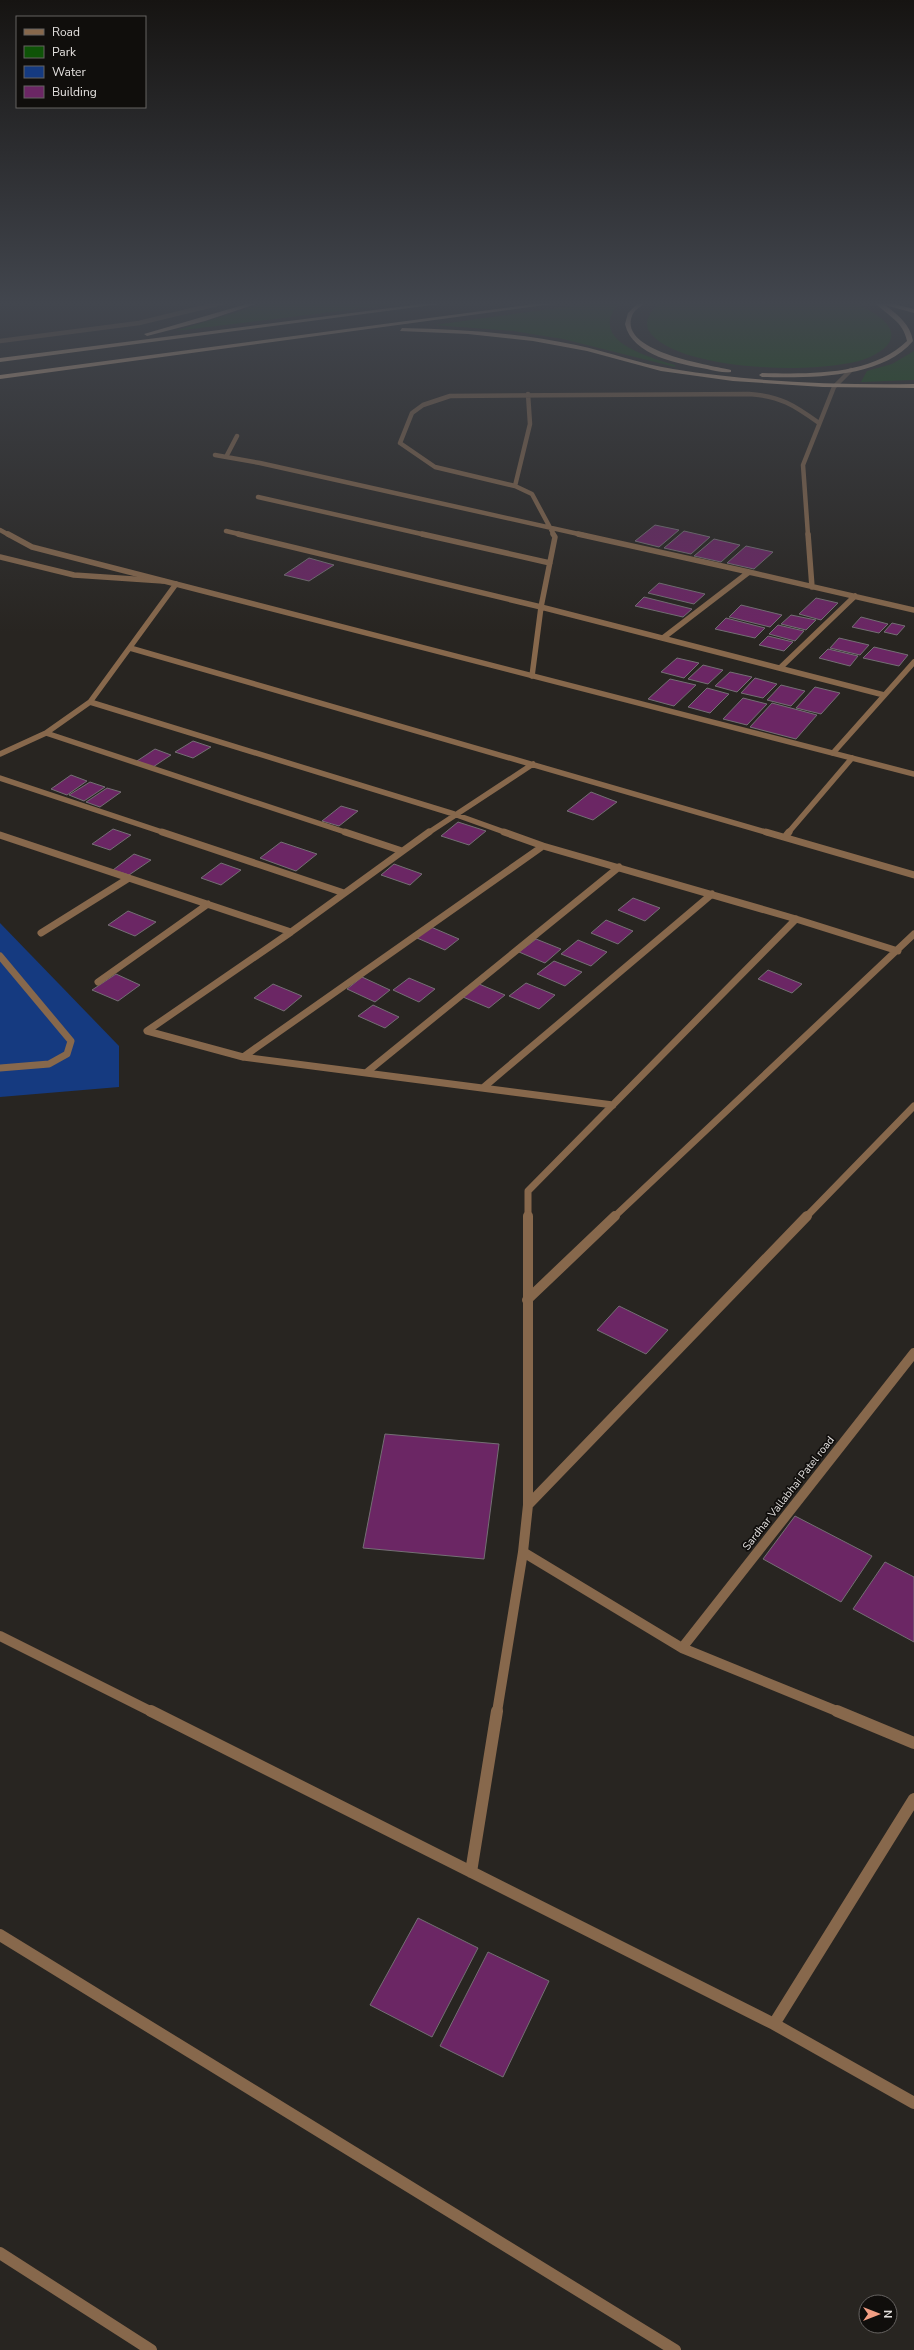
<svg xmlns="http://www.w3.org/2000/svg" width="914" height="2350" font-family="'Nunito Sans',sans-serif">
<style>
.green{fill:#0e5307}
.water{fill:#153a80}
.building{fill:#6b2664;stroke:#746f74}
.lines{fill:none;stroke-linecap:round;stroke-linejoin:round}
.minor-far4{stroke:#87684c;stroke-width:4.5}
.minor-far3{stroke:#87684c;stroke-width:5.5}
.minor-far2{stroke:#87684c;stroke-width:7}
.minor-far1{stroke:#87684c;stroke-width:10}
.minor{stroke:#87684c;stroke-width:12}
.tertiary-far1{stroke:#87684c;stroke-width:4.5}
.tertiary{stroke:#87684c;stroke-width:5.5}
.motorway{fill:#fbcda3;fill-rule:evenodd}
.labels{text-anchor:middle;stroke-width:3.5;stroke-linejoin:round;paint-order:stroke}
.street-label{font-size:11px;fill:#e4e1df;stroke:#100e0c}
</style>
<rect width="100%" height="100%" fill="#282521"/>
<path class="green" d="M266,303H405L175,331Z
M593,303H620C585,340 649,357 675,365V367L563,339L513,331L434,325Z
M660,303H853C881,314 914,336 870,357C829,376 675,372 649,331C643,321 652,309 660,303Z
M914,351V380L861,382L867,371L892,364Z"/>
<path class="water" d="M0,923L119,1046V1087L0,1097Z"/>
<path class="building" d="M655,525L679,530L659,547L635,541Z
M684,531L710,537L691,554L664,548Z
M714,539L740,545L721,562L694,556Z
M746,546L773,552L754,569L727,563Z
M309,558L334,565L309,581L284,575Z
M659,583L705,594L694,604L648,593Z
M644,597L692,609L683,617L635,606Z
M816,598L838,603L821,620L799,614Z
M741,605L782,615L770,627L729,617Z
M791,615L816,620L806,630L781,624Z
M861,617L888,624L879,633L852,627Z
M726,618L765,628L755,638L715,629Z
M892,623L905,626L897,635L884,632Z
M778,625L804,631L795,641L769,634Z
M768,636L793,642L784,651L759,645Z
M839,638L869,645L860,655L830,648Z
M874,647L908,655L899,666L863,658Z
M828,649L858,656L850,666L819,658Z
M677,658L699,663L684,678L661,672Z
M703,665L723,670L708,684L688,679Z
M730,672L752,677L737,692L715,686Z
M755,678L777,684L763,698L741,693Z
M670,679L696,685L674,706L648,699Z
M781,685L805,691L791,706L767,700Z
M815,687L840,693L821,714L796,708Z
M707,688L729,694L710,713L688,707Z
M743,698L767,704L747,725L723,719Z
M772,703L817,715L796,739L750,727Z
M193,741L211,747L193,758L175,752Z
M155,749L171,755L153,767L137,761Z
M71,775L87,781L67,795L51,789Z
M90,782L105,787L84,801L69,795Z
M107,788L121,792L100,807L86,802Z
M591,792L617,802L593,820L567,811Z
M341,806L358,811L339,826L322,821Z
M458,822L486,831L469,845L441,836Z
M113,829L131,835L110,850L92,844Z
M281,842L317,854L296,871L260,858Z
M134,854L151,860L129,875L113,870Z
M221,863L241,870L221,885L201,878Z
M394,864L422,874L410,885L381,875Z
M633,898L660,908L645,921L618,910Z
M128,911L156,922L135,936L108,925Z
M606,920L633,931L618,944L591,933Z
M431,927L459,939L445,950L417,938Z
M536,939L561,949L545,963L519,952Z
M578,940L607,952L591,966L561,954Z
M554,961L582,972L565,986L537,974Z
M768,970L802,984L792,993L758,979Z
M116,974L140,985L118,1001L92,990Z
M362,977L390,990L375,1002L347,989Z
M409,978L435,989L419,1002L393,990Z
M526,983L555,995L539,1009L509,996Z
M273,984L302,996L284,1011L254,998Z
M479,984L505,995L489,1008L463,997Z
M373,1005L399,1017L385,1028L358,1016Z
M619,1306L668,1330L646,1354L597,1330Z
M385,1434L499,1444L484,1559L363,1548Z
M795,1516L872,1556L841,1602L763,1559Z
M885,1562L914,1577V1642L853,1609Z
M418,1918L478,1948L432,2037L370,2005Z
M488,1952L549,1981L503,2077L440,2046Z"/>
<g class="lines">
<path class="minor-far4" d="M215,455L260,463L583,535
M226,457L237,436
M515,486L530,424L528,394
M258,497L426,535
M226,531L243,535
M554,535L532,494L515,486L435,467L400,443L412,413L423,405L450,396L749,394C780,396 794,405 819,423
M808,535L803,465L834,387L851,370"/>
<path class="minor-far3" d="M238,534L541,607L884,695
M422,534L550,563
M578,534L749,572
M808,534L812,587
M0,557L74,575L163,581
M663,638L749,572L914,610
M130,648L769,833
M780,668L855,596
M532,676L541,607L555,537L553,534
M90,702L454,814L507,833
M46,733L348,833
M833,753L914,662
M0,754L46,733L90,702L176,584
M0,778L165,833
M428,833L533,764
M788,833L852,758"/>
<path class="minor-far2" d="M162,832L344,893
M345,832L402,851
M429,832L291,932L147,1031L243,1057L613,1105
M504,832L543,846
M766,832L914,875
M0,835L291,932
M785,837L789,832
M41,933L129,878
M0,956L71,1041L67,1054L49,1064L0,1068
M98,982L208,904
M243,1057L543,846L796,919L898,951
M367,1072L619,867
M484,1087L712,894
M528,1217V1191L796,919
M614,1217L914,934
M806,1217L914,1106"/>
<path class="minor-far1" d="M527,1300L615,1216
M528,1505L807,1216
M523,1552L528,1505V1216
M0,1636L152,1712
M682,1648L914,1353
M497,1712L523,1552L682,1648L839,1712"/>
<path class="minor" d="M151,1711L774,2024
M837,1711L914,1743
M914,1799L774,2024L914,2103
M471,1872L497,1711
M0,1935L675,2350
M0,2253L151,2350"/>
<path class="tertiary-far1" d="M0,341L139,323L221,303
M0,530L9,535"/>
<path class="tertiary" d="M8,534L32,547L914,774"/>
<path class="motorway" d="M250,303H259L205,321L147,336L144,334Z
M429,303H447L0,362V358Z
M542,303H559L0,379V375Z
M638,303H645C640,307 634,310 632,316C618,352 711,365 731,370V372C724,373 715,371 707,369C680,364 632,356 625,324L628,313Z
M875,303H890L914,309V313L885,305C898,315 910,324 913,341C881,379 808,378 762,377L759,375L762,373C809,374 871,376 907,341C903,321 888,316 875,303Z
M402,328C460,329 519,333 576,345C609,352 640,364 673,369C753,382 833,385 914,384V388L823,387L733,381L661,371L587,351L533,341L468,334L400,331Z"/>
</g>
<linearGradient id="sky" x2="0" y2="1"><stop stop-color="#161412"/><stop offset="0.48" stop-color="#42464e"/><stop offset="1" stop-color="#42464e" stop-opacity="0"/></linearGradient>
<rect width="914" height="632" fill="url(#sky)"/>
<g class="labels">
<g class="street-label">
<text transform="translate(788 1493) rotate(-52)" y="4">Sardhar Vallabhai Patel road</text>
</g>
</g>
<rect x="16" y="16" width="130" height="92" fill="#100e0c" stroke="#656260"/>
<rect x="24" y="29" width="20" height="6" fill="#87684c" stroke="#656260"/>
<text x="52" y="36" font-size="12" fill="#e4e1df">Road</text>
<rect x="24" y="46" width="20" height="12" fill="#0e5307" stroke="#656260"/>
<text x="52" y="56" font-size="12" fill="#e4e1df">Park</text>
<rect x="24" y="66" width="20" height="12" fill="#153a80" stroke="#656260"/>
<text x="52" y="76" font-size="12" fill="#e4e1df">Water</text>
<rect x="24" y="86" width="20" height="12" fill="#6b2664" stroke="#656260"/>
<text x="52" y="96" font-size="12" fill="#e4e1df">Building</text>
<g transform="translate(878 2314) rotate(90)"><circle r="19" fill="#100e0c" stroke="#656260"/>
<path d="M0-3L7 15L0 10L-7 15Z" fill="#f39f84"/>
<text y="-6" font-size="11" font-weight="bold" text-anchor="middle" fill="#e4e1df">N</text>
</g>
</svg>
